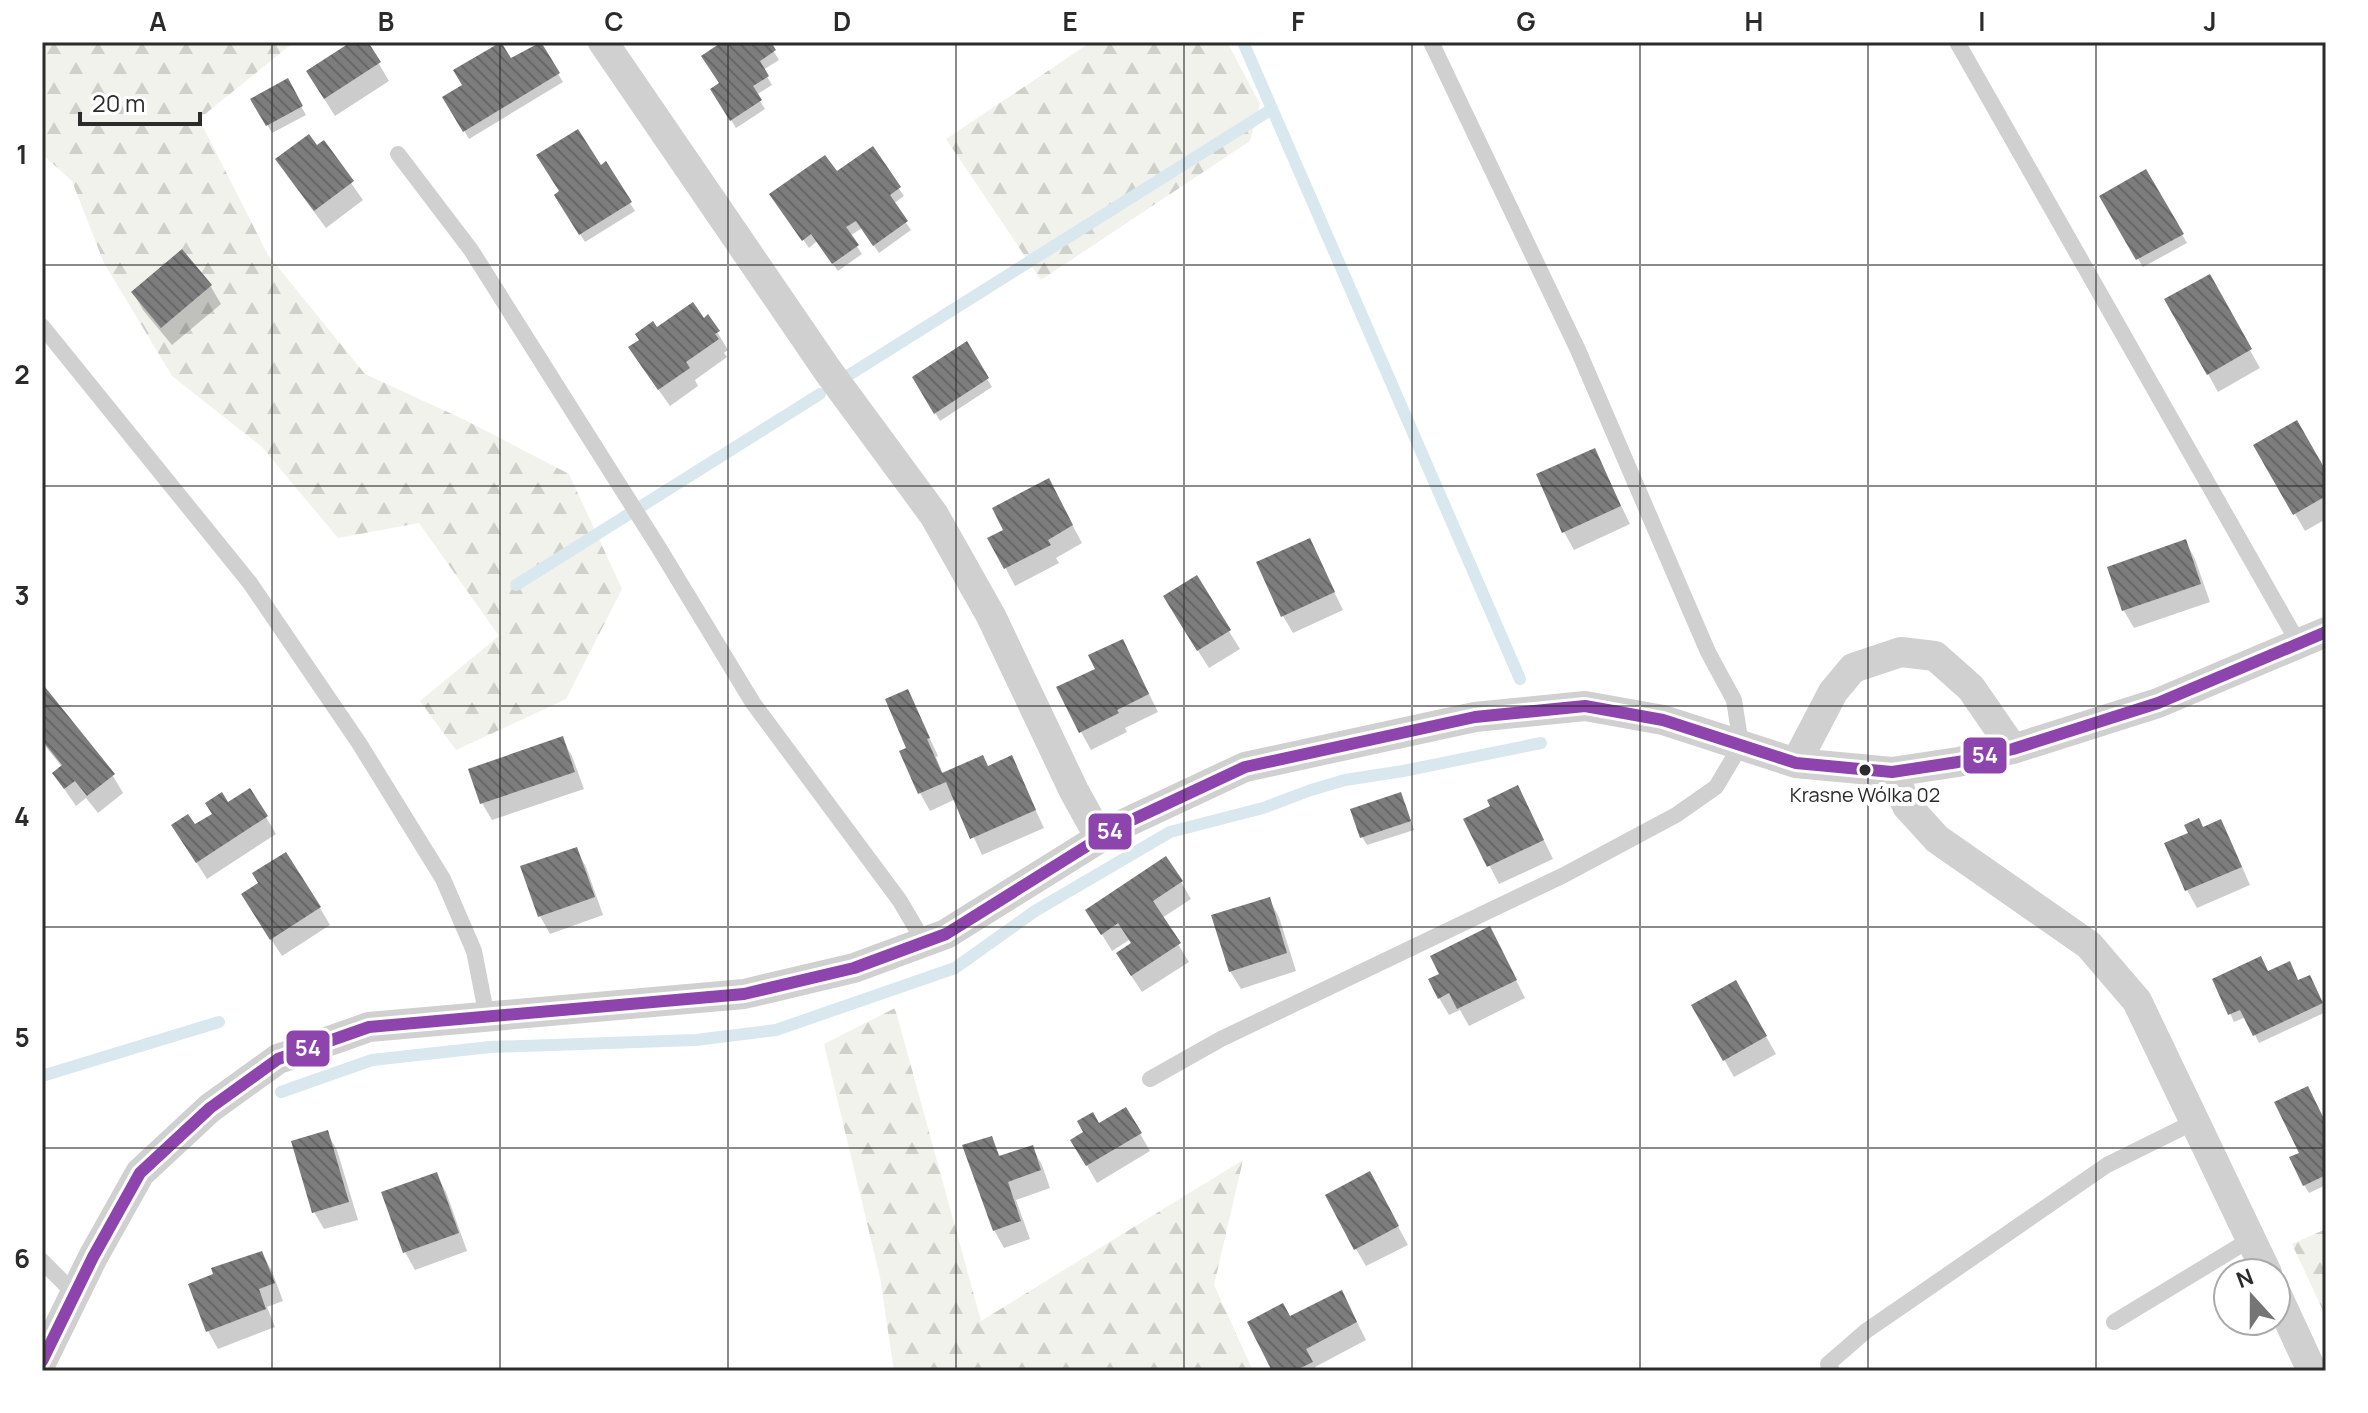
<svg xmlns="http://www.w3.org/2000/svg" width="2368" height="1413" font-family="Manrope,sans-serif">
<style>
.forest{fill:url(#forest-firs)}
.shadow{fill:#0003}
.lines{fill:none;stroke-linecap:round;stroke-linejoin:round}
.stream{stroke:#d8e8ee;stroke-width:12}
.building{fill:url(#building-back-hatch)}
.service{stroke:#d0d0d0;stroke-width:16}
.minor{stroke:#d0d0d0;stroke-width:30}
.bus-1-casing{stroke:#fff;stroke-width:18}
.bus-1{stroke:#8e44ad;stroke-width:12}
.grid{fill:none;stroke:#2b2b2b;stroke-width:2;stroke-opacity:0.55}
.bus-dot{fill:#2b2b2b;stroke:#fff;stroke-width:3}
.labels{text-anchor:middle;stroke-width:8;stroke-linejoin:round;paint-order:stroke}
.bus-label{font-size:20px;fill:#2b2b2b;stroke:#fff}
.line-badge{stroke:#fff;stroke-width:3}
.badge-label{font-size:22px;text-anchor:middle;font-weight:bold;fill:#fff}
.neatline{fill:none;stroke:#2b2b2b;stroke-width:3}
.grid-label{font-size:26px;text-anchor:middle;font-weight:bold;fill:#2b2b2b}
</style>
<defs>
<pattern id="forest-firs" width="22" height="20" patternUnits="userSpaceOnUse" patternTransform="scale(2)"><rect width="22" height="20" fill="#f0f2eb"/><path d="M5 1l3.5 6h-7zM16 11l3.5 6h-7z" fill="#ced0ca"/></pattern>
<pattern id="building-back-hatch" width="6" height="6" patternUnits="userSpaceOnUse" patternTransform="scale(2)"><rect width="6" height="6" fill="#7d7d7d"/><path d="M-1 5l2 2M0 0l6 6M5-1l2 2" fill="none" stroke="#676767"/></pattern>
</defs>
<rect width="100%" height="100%" fill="#fff"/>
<path class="forest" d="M42,42H294L199,119L268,255L365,374L465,420L569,474L622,589L566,699L456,750L420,701L499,636L419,523L338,538L262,447L172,376L104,263L72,181L42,154Z
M1091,42H1227L1260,104L1250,141L1041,280L946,139Z
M895,1008L981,1321L1243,1160L1214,1285L1253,1371H894L880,1277L824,1044Z
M2326,1229V1317L2292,1244Z"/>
<path class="shadow" d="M355,42H366L389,81L335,116L318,89Z
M726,42H768L779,60L763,70L772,85L756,95L765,109L736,128L712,90L721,84Z
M540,44L563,82L469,139L445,98Z
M287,81L306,115L272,133L253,100Z
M323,143L363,200L326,228L288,177L278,160L317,148Z
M872,149L904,196L893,204L911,230L879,253L862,228L850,236L862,254L838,271L817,241L809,248L777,202L836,174Z
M605,164L635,211L585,242L556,195Z
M2145,171L2187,243L2143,267L2101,197Z
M182,252L211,287L221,304L172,345L143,310L133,292Z
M2209,277L2260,368L2218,392L2167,300Z
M708,317L728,350L724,353L727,357L695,380L698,386L670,406L641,365L657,330L703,320Z
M966,344L992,387L940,421L915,378Z
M2256,446L2326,475V519L2305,531Z
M1594,450L1630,524L1574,550L1564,532L1539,475Z
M1058,498L1082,543L1056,558L1059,563L1015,586L990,539Z
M1309,540L1343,610L1293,633L1283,616Z
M2185,541L2195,559L2210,602L2134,628L2124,611L2109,568Z
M1196,578L1240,649L1209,668L1175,615Z
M1132,659L1158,712L1125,728L1127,732L1091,750L1081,732Z
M42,692L113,776L123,793L98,813L86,798L76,806L54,774L62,767L42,742Z
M908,692L938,756L936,757L943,774L988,768L1011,758L1044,828L982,855L956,799L930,811L920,793L909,749Z
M562,739L572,756L584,789L492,820L482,803Z
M1405,803L1414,830L1367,845L1362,837Z
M228,805L266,817L276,834L207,879L184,843L194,827Z
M1527,805L1553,859L1499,884L1466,820L1493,807Z
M2220,822L2230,839L2250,885L2197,908L2187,890L2167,844Z
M576,849L586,867L603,915L550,934L540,916Z
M1181,882L1191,899L1162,918L1189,962L1142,992L1128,971L1132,944L1129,940L1112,951L1098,928Z
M261,884L320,908L330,925L282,956L253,912Z
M1269,899L1279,917L1296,971L1241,989L1230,971Z
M1499,946L1525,998L1469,1026L1460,1010L1449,1015L1439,998Z
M2215,980L2298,982L2314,985L2326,1012L2259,1043L2246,1017L2234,1022Z
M1735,982L1776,1054L1734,1077L1694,1006Z
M1126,1109L1150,1151L1097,1183L1073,1141Z
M2326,1120V1185L2309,1193L2304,1185L2301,1154Z
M327,1133L337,1150L358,1220L324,1229L314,1212Z
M991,1138L1001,1158L1032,1147L1042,1165L1050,1188L1016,1200L1030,1239L1004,1248L994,1230Z
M436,1174L446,1192L467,1251L415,1270L405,1252Z
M1379,1191L1408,1245L1366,1266L1356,1249Z
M261,1253L272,1271L283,1301L267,1307L275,1327L218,1349L208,1331Z
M1351,1310L1366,1340L1315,1367L1317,1371H1275L1290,1319Z"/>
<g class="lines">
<path class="stream" d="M1243,42L1520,679
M849,375L1272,109
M516,585L820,394
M42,1076L219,1022
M281,1092L372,1060L490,1047L696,1040L776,1030L955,968L1035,911L1170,832L1263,808L1311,790L1345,780L1403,771L1541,743"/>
</g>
<path class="building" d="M351,42H368L381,62L324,99L306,71Z
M501,42L511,58L541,42L560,73L463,132L442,97L462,85L453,70Z
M722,42H771L776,50L760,61L769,76L753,86L762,100L730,121L710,89L719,83L701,56Z
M288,78L303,106L266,126L250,99Z
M578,129L601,165L606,161L632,202L579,235L554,195L559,191L536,155Z
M309,134L317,145L324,140L354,181L314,211L275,159Z
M873,146L901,187L890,195L908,221L873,246L856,221L846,227L859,245L832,264L811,234L802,241L769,194L825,155L837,171Z
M2146,169L2184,234L2136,260L2099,196Z
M182,249L212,285L161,328L131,292Z
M2210,274L2252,349L2207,375L2164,299Z
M693,302L704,318L708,314L720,331L715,334L719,339L686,362L690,368L658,390L628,347L639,340L635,334L653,321L657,327Z
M967,341L989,378L934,414L912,377Z
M2297,420L2326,471V496L2293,515L2253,445Z
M1595,448L1621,506L1562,533L1536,474Z
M1049,478L1073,525L1048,540L1051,545L1004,569L987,538L1003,530L992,508Z
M1310,538L1335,592L1281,617L1256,562Z
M2186,539L2201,584L2122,611L2107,567Z
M1197,575L1231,630L1197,651L1163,596Z
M1123,639L1149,694L1117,710L1119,713L1079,733L1056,687L1095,669L1088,655Z
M45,687L115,774L87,796L75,781L64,789L52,773L62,765L42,740V689Z
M908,689L930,738L927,739L942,773L983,755L988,766L1012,755L1036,810L970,839L946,782L918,794L899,751L906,748L885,699Z
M563,736L575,772L480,804L468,769Z
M1518,785L1544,840L1487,867L1463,819L1490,806L1487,800Z
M250,788L268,816L196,863L171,825L188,814L195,824L212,814L205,803L222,792L228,802Z
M1401,792L1411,821L1360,838L1350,809Z
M2199,818L2203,827L2221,819L2242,867L2185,891L2164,843L2188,833L2184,825Z
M577,847L595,897L538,917L520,866Z
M286,852L321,907L270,940L241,894L258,883L252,873Z
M1166,856L1183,881L1153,901L1181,943L1131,976L1116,953L1131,943L1118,923L1101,935L1085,910Z
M1270,897L1287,953L1229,972L1211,915Z
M1490,926L1517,980L1457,1009L1449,993L1438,999L1428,979L1439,974L1430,956Z
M2261,956L2268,971L2290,961L2298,980L2310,975L2323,1003L2253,1036L2240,1010L2228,1015L2212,979Z
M1736,980L1767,1036L1723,1061L1691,1005Z
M2308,1086L2324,1119L2326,1118V1175L2303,1186L2289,1157L2299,1153L2274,1102Z
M1126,1107L1142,1133L1086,1166L1070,1140L1083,1132L1077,1121L1093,1112L1099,1123Z
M328,1130L349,1202L312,1213L291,1141Z
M992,1136L999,1156L1033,1145L1041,1170L1008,1182L1021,1221L993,1231L962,1145Z
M1370,1171L1399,1226L1354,1250L1325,1195Z
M437,1172L459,1233L403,1253L381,1192Z
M262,1251L275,1283L259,1289L266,1309L206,1332L188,1284L213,1274L211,1268Z
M1342,1290L1357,1322L1306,1349L1313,1362L1294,1371H1272L1247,1322L1283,1303L1290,1316Z"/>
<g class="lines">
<path class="service" d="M1957,42L2299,644
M398,154L471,250L659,548L753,703L900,901L924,942
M42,326L250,583L359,743L443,879L474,951L487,1017
M1150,1079L1221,1039L1564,875L1676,815L1716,787L1741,745L1734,700L1708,652L1578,350L1431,42
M42,1261L75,1294
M2114,1322L2251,1239
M1832,1371L1828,1364L1866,1331L2107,1165L2196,1121"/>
<path class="minor" d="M603,42L828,371L934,515L991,616L1074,791L1100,838
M1796,763L1833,692L1853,668L1901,652L1935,656L1971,688L2013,749
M1892,772L1907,806L1937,839L2089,945L2137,1001L2267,1273
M2276,1293L2312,1371
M42,1361L93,1257L140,1173L210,1108L278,1059L369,1027L744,994L854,968L946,934L1119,826L1245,767L1475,717L1585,706L1663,720L1796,763L1892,772L1958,762L2013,749L2158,703L2326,632"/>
<defs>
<path id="bus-1" d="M42,1361L93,1257L140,1173L210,1108L278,1059L369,1027L744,994L854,968L946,934L1119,826L1245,767L1475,717L1585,706L1663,720L1796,763L1892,772L1958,762L2013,749L2158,703L2326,632"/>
</defs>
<use href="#bus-1" class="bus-1-casing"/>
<use href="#bus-1" class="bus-1"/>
</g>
<path class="grid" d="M272,42V1371M500,42V1371M728,42V1371M956,42V1371M1184,42V1371M1412,42V1371M1640,42V1371M1868,42V1371M2096,42V1371M42,265H2326M42,486H2326M42,706H2326M42,927H2326M42,1148H2326"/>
<circle class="bus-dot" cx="1865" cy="770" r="7"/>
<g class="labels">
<g class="bus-label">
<text x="1865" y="802">Krasne Wólka 02</text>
</g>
</g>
<g class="line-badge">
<rect x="1962" y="736" width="46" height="39" rx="8" fill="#8e44ad"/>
<rect x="1087" y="812" width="46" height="39" rx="8" fill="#8e44ad"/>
<rect x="285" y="1029" width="46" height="39" rx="8" fill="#8e44ad"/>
</g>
<g class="badge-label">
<text x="1985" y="763">54</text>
<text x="1110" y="839">54</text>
<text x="308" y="1056">54</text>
</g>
<rect width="2368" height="1413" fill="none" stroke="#ffffff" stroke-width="88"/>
<g transform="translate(2252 1297) rotate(339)"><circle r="38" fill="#ffffff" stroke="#aaaaaa" stroke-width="2"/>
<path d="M0-6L14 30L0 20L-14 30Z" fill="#757575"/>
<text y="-12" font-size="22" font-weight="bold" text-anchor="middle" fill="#2b2b2b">N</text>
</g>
<path d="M80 112v12h120v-12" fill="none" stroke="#2b2b2b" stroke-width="4"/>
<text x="92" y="112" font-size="24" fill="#2b2b2b" stroke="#ffffff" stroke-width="6" paint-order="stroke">20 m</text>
<rect x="44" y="44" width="2280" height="1325" class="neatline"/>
<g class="grid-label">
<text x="158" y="31">A</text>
<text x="386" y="31">B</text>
<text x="614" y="31">C</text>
<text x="842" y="31">D</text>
<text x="1070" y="31">E</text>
<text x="1298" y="31">F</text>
<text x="1526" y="31">G</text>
<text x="1754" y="31">H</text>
<text x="1982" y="31">I</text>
<text x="2210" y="31">J</text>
<text x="22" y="164">1</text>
<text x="22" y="384">2</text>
<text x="22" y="605">3</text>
<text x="22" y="826">4</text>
<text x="22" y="1047">5</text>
<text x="22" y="1268">6</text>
</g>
</svg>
